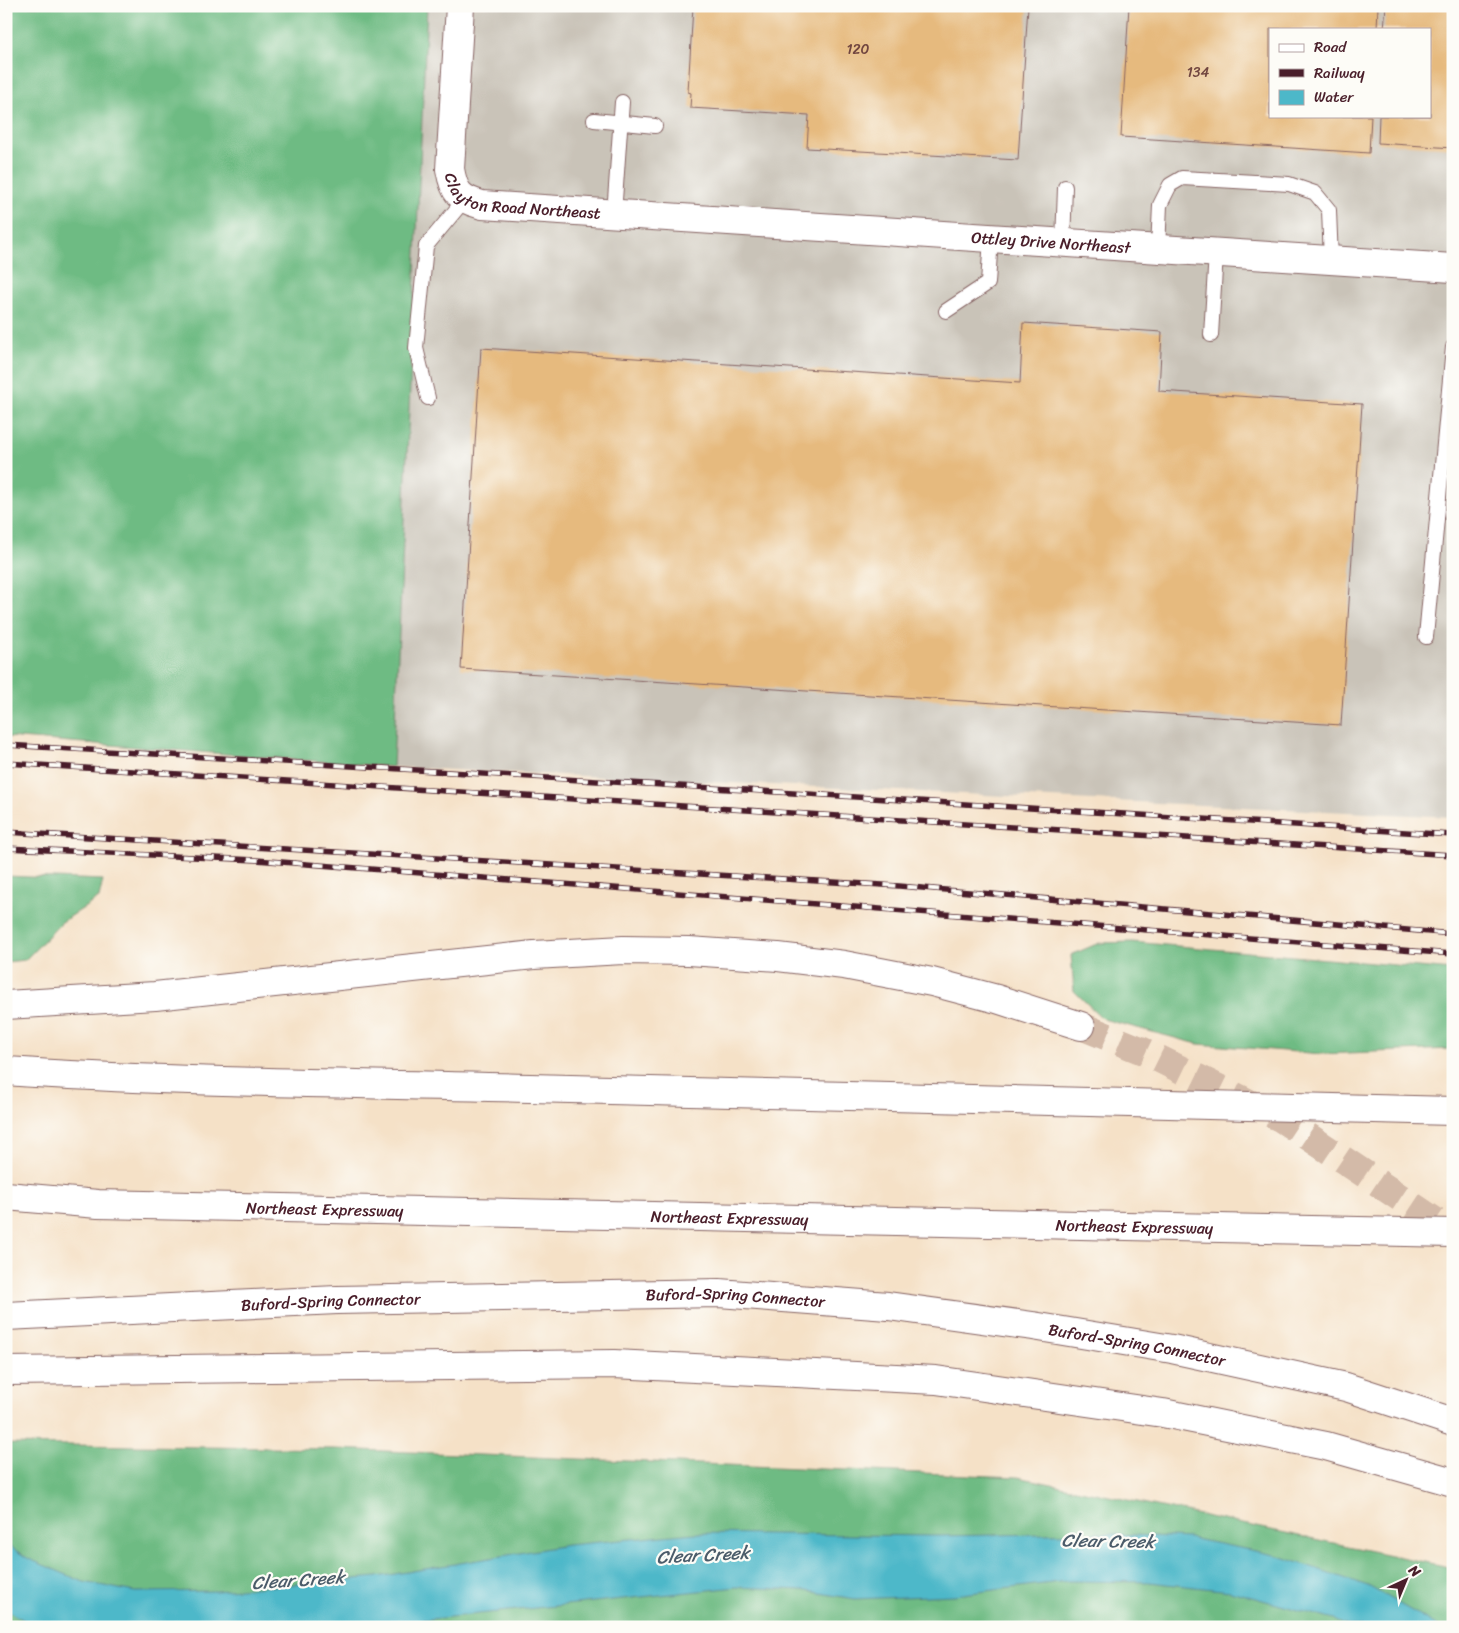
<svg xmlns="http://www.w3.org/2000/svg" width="1459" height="1633" font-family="Sriracha,sans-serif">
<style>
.industrial{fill:#c9c3b8;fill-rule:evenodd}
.forest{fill:#6ebb83;stroke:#5c6d57}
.water{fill:#4db8c9;stroke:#4c6c7a}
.building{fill:#e6ba7e}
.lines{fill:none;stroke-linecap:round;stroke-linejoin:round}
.motorway-tunnel{stroke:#d3baa8;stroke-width:28;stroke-dasharray:28 14;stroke-linecap:butt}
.service-casing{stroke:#866362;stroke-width:16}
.tertiary-casing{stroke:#866362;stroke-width:30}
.motorway-casing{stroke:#866362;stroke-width:30}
.service{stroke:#fff;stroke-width:14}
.tertiary{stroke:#fff;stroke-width:28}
.motorway{stroke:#fff;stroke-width:28}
.rail-casing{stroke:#4a1f2b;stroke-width:5.5}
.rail{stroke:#fdfcf7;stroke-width:4;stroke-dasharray:11;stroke-linecap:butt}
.labels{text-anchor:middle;stroke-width:4.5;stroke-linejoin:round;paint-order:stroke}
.number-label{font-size:14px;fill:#714640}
.street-label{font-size:16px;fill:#4a1f2b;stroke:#fdfcf7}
.water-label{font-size:18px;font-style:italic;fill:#4b5c6a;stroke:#fdfcf7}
</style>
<rect width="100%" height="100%" fill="#fdfcf7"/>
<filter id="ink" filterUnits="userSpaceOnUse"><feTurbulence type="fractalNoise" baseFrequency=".02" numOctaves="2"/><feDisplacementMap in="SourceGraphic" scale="10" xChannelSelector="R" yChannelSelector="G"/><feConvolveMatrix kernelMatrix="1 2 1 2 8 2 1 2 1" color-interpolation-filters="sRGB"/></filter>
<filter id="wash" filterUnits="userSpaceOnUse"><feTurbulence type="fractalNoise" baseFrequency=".0096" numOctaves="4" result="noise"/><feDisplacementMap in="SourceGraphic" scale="20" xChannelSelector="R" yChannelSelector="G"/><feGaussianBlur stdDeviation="1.12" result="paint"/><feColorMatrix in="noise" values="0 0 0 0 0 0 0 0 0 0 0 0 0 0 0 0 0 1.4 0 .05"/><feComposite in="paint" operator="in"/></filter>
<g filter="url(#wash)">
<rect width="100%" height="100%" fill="#f5e1c7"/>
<path class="industrial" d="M427,6H1453V817L393,767ZM1270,29H1430V116H1270Z"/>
<path class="forest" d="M6,6H427L393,767L6,737Z
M6,876L103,880L99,898L62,922L25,960L6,962Z
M1132,942L1453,970V1049L1321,1054L1198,1044L1103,1019L1074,991L1071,955L1099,943Z
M6,1444L336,1449L1018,1477L1453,1568V1627H6Z"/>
<path class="water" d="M695,1533L937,1536L1098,1533L1189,1538L1276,1555L1368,1586L1440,1627H1349L1334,1620L1230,1591L1149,1582L1068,1581L954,1595L855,1599L801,1590L737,1587L355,1627H45L31,1624L6,1610V1544L29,1559L84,1582L135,1592L216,1591L377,1577L567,1545Z"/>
<g id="blocks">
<path class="building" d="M693,6H1028L1018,160L807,148L809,115L690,108L691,93L688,92Z
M1129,6H1378L1377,29H1270V116H1371L1369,153L1121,137Z
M1386,6H1453V148L1378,143L1379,116H1430V29H1384Z
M1023,323L1162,332L1159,391L1362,404L1341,725L461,669L481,348L1020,383Z"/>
</g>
</g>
<g filter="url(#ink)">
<use href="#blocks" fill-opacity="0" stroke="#866362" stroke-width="1"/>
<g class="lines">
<path class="motorway-tunnel" d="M1081,1026L1143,1051L1282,1119L1453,1233"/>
<defs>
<path id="service" d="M594,120L655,126
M614,214L622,102
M1063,243L1065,187
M1158,249L1160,205L1170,185L1182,178L1289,184L1315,193L1329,210L1331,261
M946,311L988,283L991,238
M1211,335L1216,253
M428,398L416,348L426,246L465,199
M1426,637L1453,347"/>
<g id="tertiary">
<path id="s1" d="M460,6L450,169C454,192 459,199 482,205L1453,268"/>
</g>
<g id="motorway">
<path d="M6,1005L155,996L534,955L623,950L689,951L778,957L844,965L932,982L997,999L1081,1026"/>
<path d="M6,1071C180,1083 355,1083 530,1088C837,1095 1145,1102 1453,1111"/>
<path id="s2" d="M6,1196L98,1204L1453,1233"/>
<path id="s3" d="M6,1316L337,1300L719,1293L888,1306L1033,1326L1172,1349L1346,1387L1453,1422"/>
<path d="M6,1371L614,1364L936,1380L1163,1413L1326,1446L1453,1482"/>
</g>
</defs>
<use href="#service" class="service-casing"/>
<use href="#tertiary" class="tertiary-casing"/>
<use href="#motorway" class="motorway-casing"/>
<use href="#service" class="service"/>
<use href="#tertiary" class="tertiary"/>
<use href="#motorway" class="motorway"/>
<defs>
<path id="rail" d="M6,745L777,792L1453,835
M6,763L1453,855
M6,832L899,886L1453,934
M6,848L256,860L1453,954"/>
</defs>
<use href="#rail" class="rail-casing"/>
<use href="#rail" class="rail"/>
</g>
</g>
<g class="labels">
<g class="number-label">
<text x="858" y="54">120</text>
<text x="1198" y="77">134</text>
</g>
<g class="street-label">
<text dy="6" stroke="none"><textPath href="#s1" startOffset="251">Clayton Road Northeast</textPath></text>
<text dy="6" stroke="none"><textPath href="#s1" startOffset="786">Ottley Drive Northeast</textPath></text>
<text dy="6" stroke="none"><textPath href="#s2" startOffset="319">Northeast Expressway</textPath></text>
<text dy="6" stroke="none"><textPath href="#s2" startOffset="724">Northeast Expressway</textPath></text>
<text dy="6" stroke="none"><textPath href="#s2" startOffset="1129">Northeast Expressway</textPath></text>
<text dy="6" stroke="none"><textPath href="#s3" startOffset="730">Buford-Spring Connector</textPath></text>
<text dy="6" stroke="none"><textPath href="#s3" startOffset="325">Buford-Spring Connector</textPath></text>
<text dy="6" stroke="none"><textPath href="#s3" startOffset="1135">Buford-Spring Connector</textPath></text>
</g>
<g class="water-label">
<text transform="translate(1108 1541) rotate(1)" y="6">Clear Creek</text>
<text transform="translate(703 1555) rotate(-3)" y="6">Clear Creek</text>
<text transform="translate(298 1580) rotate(-4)" y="6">Clear Creek</text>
</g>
</g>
<rect width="1459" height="1633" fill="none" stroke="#fdfcf7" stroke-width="25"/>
<rect x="1269" y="28" width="162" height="90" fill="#fdfcf7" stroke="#b5a4a5"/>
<rect x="1279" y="44" width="25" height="8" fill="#ffffff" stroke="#b5a4a5"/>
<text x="1314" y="52" font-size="15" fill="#4a1f2b">Road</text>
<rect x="1279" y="69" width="25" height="8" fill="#4a1f2b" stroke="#b5a4a5"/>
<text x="1314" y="78" font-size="15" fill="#4a1f2b">Railway</text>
<rect x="1279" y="90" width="25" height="15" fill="#4db8c9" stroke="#b5a4a5"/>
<text x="1314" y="102" font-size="15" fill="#4a1f2b">Water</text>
<g transform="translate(1406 1580) rotate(44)" stroke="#fdfcf7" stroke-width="4" paint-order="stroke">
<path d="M0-4L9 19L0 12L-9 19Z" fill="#4a1f2b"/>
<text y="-8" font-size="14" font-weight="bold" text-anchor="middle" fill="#4a1f2b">N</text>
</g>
</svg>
